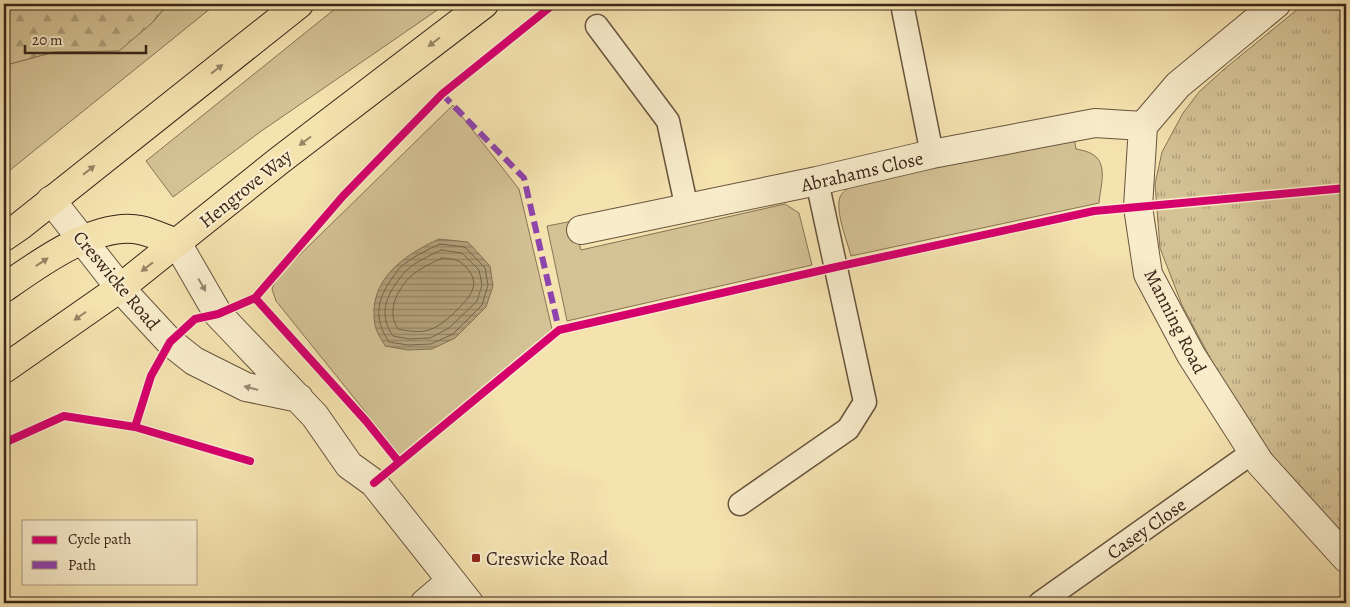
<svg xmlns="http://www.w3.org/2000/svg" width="1350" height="607" font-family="Alegreya,serif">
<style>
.green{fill:#d4c295;stroke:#867456}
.forest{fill:url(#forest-firs);stroke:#867456}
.park{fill:url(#park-tufts);stroke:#867456}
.water{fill:url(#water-rules);stroke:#837054}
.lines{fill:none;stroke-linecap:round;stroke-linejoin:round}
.shore{stroke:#76644a;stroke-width:1}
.lane-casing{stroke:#68543e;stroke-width:25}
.street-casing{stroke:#68543e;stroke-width:30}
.highway-casing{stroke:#392518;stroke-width:30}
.lane{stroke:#f8eccb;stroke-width:22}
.street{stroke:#f8eccb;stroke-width:28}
.highway{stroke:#f4e2af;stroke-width:28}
.quiet{stroke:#8e44ad;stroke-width:6;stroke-dasharray:12 6;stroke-linecap:butt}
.cycleway-casing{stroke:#f8eccb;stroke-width:11}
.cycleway{stroke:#d6006c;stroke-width:8}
.oneway{fill:#968464}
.oneway2{fill:#988872}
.poi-dot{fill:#8f2418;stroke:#f8eccb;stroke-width:2}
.labels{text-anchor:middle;stroke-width:4.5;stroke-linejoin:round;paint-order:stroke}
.street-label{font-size:19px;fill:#392518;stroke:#f8eccb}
.poi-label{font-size:19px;fill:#392518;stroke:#f8eccb;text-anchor:start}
</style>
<defs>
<pattern id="forest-firs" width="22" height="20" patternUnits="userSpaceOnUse" patternTransform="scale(1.25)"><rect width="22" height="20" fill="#d4c295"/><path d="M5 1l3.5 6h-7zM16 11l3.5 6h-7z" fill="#ad9d79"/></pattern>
<pattern id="park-tufts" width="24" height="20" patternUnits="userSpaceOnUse" patternTransform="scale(1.25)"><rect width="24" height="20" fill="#d4c295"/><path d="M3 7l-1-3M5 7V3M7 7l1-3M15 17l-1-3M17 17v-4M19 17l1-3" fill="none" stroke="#ad9d79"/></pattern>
<pattern id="water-rules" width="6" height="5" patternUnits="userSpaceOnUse" patternTransform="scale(1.25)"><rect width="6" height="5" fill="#b4a27c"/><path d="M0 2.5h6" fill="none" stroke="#938465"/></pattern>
</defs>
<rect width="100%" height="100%" fill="#f4e2af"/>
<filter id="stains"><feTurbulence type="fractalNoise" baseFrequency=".004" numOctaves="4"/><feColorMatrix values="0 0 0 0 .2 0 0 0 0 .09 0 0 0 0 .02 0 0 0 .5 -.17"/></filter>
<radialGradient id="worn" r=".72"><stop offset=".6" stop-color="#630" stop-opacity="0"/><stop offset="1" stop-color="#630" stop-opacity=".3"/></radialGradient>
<path class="green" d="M168,4H216L4,175V67L10,64L54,52H83L152,23Z
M341,4H446L260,132L173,197L146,161Z
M453,105L519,189L552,329L401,456L276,301L272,289L277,277Z
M1074,138L1076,149C1081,150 1087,151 1092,154C1109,163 1100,188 1099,203L851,256C847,241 837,216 839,201C840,193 846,190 851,186Z
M785,204L799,213L812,265L567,321L547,226L573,221L581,250Z"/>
<path class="forest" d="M4,4H168L152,23L119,51L54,52L10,64L4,67Z"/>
<path class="park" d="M1304,4H1346V545L1268,450L1216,369L1182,305L1160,248L1155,184L1162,152L1183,113L1199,92L1223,70Z"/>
<path class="water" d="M439,239L468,242L490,266L493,286L486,307L455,338L432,349L408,350L385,346C382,340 376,332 375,325C367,280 404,255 439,239Z"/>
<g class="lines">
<path class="shore" d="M440,244L465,247L485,268L488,285L482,305L453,334L431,344L408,345L389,342C373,318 377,299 393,277C396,273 399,268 403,265C414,256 427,250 440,244Z
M441,250L462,253L479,270L482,285L477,301L449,328L430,338L409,339L393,336C380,317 384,300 397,282C400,278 403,273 407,270C417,261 429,256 441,250Z
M442,258C453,259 459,259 466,267C482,284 470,297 457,310C449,318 440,326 429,330C420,333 407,331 398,329C386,311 397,290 411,276C420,268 432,263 442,258Z"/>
<defs>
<path id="lane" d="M902,4L932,154
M597,26L668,121L687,209
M740,504L848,429L865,402L817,181
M1040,603L1253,452"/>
<path id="street" d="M1276,4L1178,85L1143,126L1138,207L1148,274L1191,355L1260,463L1346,558
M51,200L120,288L170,342L194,361L246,387L299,398
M581,230L817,181L932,154L1095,123L1143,126
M177,243L218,314L315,416L349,465L374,483L469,603
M425,603L451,581"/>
<path id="highway" d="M4,237L20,226L299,4
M4,288C38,264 97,221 140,230C153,233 165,239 177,243
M4,369L120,288L280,160L484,4"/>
</defs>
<use href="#lane" class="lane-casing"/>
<use href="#street" class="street-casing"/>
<use href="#highway" class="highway-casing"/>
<use href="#lane" class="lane"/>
<use href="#street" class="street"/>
<use href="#highway" class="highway"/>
<path class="quiet" d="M442,94L524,178L559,330"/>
<defs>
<path id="cycleway" d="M255,298L366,421L399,462
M135,427L250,461
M4,443L64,416L135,427L151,376L170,342L195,319L218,314L255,298L343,196L442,94L554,4
M374,483L559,330L836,267L1094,211L1346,188"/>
</defs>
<use href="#cycleway" class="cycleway-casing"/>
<use href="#cycleway" class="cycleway"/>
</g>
<defs><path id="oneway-solid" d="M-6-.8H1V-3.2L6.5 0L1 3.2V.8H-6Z" transform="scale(1.25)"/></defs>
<g class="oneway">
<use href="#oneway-solid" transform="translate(434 42) rotate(143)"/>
<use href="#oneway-solid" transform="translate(217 69) rotate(-38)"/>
<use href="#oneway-solid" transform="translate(305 141) rotate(143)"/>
<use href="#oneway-solid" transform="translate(89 170) rotate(-38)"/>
<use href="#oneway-solid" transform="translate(42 262) rotate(-33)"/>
<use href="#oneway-solid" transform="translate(147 267) rotate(142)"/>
<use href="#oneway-solid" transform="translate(80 316) rotate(145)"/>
</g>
<g class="oneway2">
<use href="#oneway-solid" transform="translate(202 285) rotate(60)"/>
<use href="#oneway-solid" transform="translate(251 388) rotate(-165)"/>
</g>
<rect class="poi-dot" x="471" y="553" width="10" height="10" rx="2.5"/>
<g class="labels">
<g class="street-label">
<text transform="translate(862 171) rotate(-13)" y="7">Abrahams Close</text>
<text transform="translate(245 188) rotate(-39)" y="7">Hengrove Way</text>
<text transform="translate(117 280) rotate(50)" y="7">Creswicke Road</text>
<text transform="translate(1176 321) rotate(63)" y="7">Manning Road</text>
<text transform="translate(1146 528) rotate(-35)" y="7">Casey Close</text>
</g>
<g class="poi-label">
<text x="486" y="565">Creswicke Road</text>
</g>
</g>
<rect width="1350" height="607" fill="none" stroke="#f4e2af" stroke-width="20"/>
<rect x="5" y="5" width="1340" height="597" fill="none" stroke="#392518" stroke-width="2.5"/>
<rect x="10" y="10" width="1330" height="587" fill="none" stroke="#392518"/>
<rect x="22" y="520" width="175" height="65" fill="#f8eccb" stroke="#ac9c83"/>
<rect x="32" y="536" width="25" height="8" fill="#d6006c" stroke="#ac9c83"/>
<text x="68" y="544" font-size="15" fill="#392518">Cycle path</text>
<rect x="32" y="561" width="25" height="8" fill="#8e44ad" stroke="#ac9c83"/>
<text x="68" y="570" font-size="15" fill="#392518">Path</text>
<path d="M25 45v8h121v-8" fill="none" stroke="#392518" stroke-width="2.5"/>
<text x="32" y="45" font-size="15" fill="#392518" stroke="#f8eccb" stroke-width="4" paint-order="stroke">20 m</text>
<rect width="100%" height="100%" filter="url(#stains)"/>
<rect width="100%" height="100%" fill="url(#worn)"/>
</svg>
